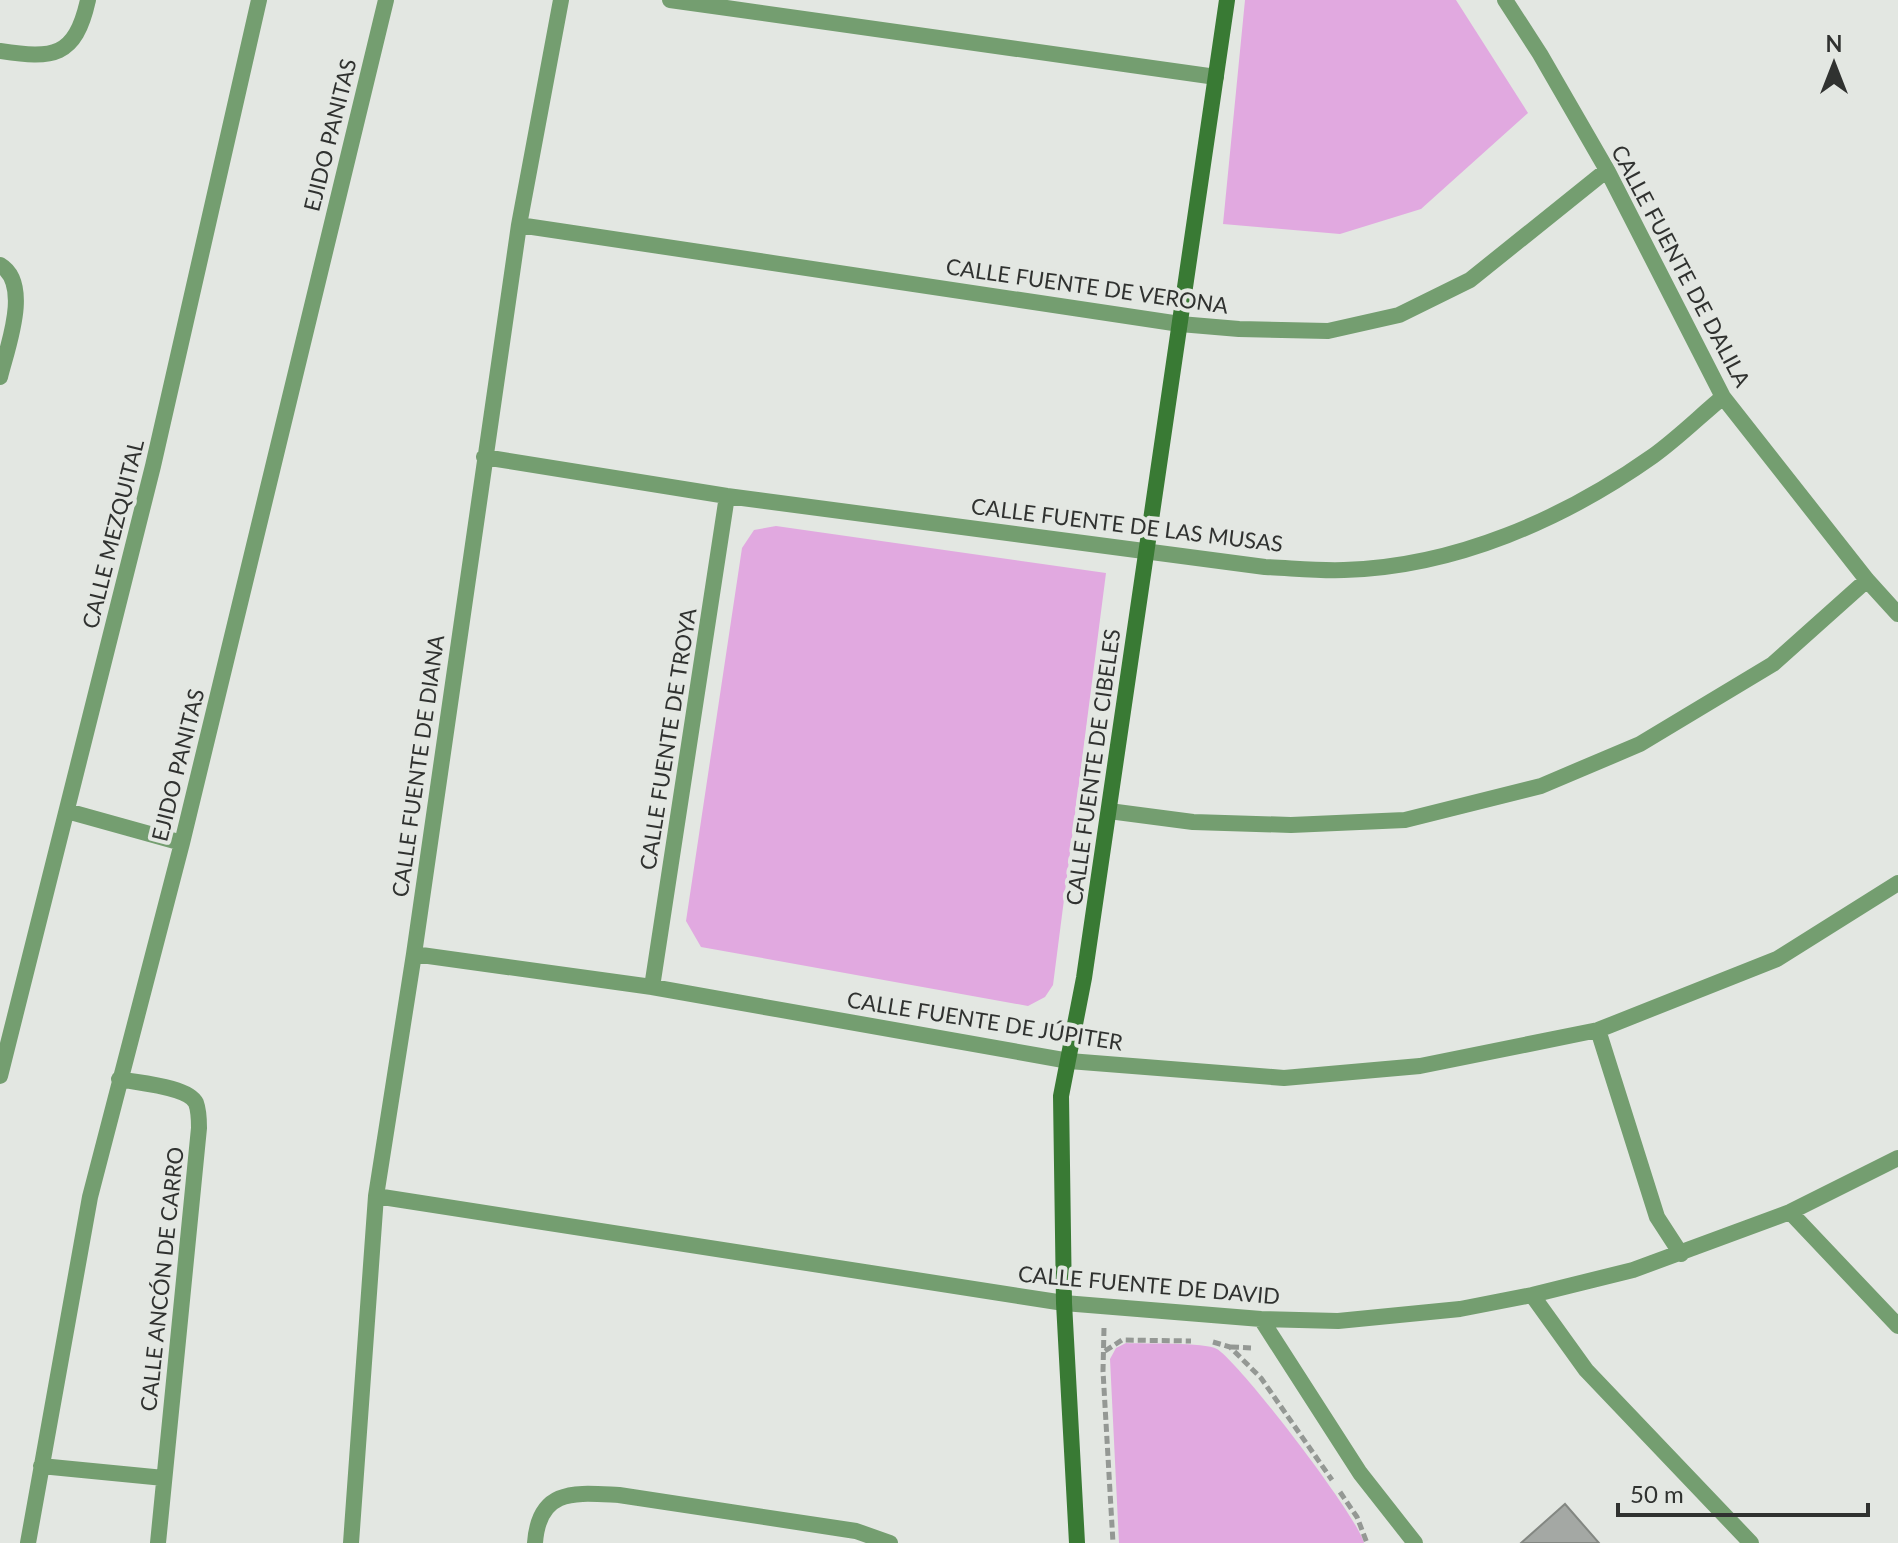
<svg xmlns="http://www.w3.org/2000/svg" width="1898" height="1543" font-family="Lato,sans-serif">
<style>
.park{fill:#e1a9e0}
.building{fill:#a4a8a4;stroke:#838782;stroke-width:2}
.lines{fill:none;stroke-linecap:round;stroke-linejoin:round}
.path{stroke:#949894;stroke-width:5;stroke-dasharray:8 4;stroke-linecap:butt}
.street{stroke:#749e70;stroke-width:16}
.secondary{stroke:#397a34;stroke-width:16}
.labels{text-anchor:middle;stroke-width:8;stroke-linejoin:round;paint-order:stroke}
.street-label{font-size:22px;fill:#303230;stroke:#e3e7e2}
</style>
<rect width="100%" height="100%" fill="#e3e7e2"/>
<path class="park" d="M1245,0H1456L1528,113L1421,209L1340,234L1223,224Z
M776,526L1106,573L1053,985L1045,997L1028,1006L701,947L686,921L742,548L754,530Z
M1126,1343C1143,1344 1205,1342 1217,1349C1241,1364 1358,1517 1364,1543H1119L1110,1359L1116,1348Z"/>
<path class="building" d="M1565,1504L1599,1543H1521Z"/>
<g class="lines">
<path class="path" d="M1104,1328L1103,1371L1113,1543
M1213,1342L1230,1347L1261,1378L1332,1480
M1231,1347L1253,1348
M1105,1351L1122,1340L1191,1341
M1340,1492L1357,1517L1367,1543"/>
<path class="street" d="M670,0L1216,77
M1505,0L1540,54L1607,170L1723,397L1867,580L1898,614
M0,51C53,59 75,58 88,0
M519,225L1180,324L1239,329L1328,331L1399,315L1470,280L1607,170
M0,265C32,284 7,348 0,377
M484,457L727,496L1265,567C1291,568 1318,571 1344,570C1455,567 1564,519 1653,456C1678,438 1700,416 1723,397
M67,811L182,843
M1109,811L1193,822L1291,825L1405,820L1541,786L1640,744L1773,664L1867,580
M414,954L652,987L1069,1061L1284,1078L1420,1066L1598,1030L1777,959L1898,883
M652,987L727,496
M1598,1030L1657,1217L1681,1254
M0,1076L153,466L259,0
M119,1079C137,1083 188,1086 196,1103C199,1111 199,1121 199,1128L158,1543
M376,1196L1064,1303L1261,1319L1338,1321L1460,1309L1532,1295L1633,1270L1790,1212L1898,1158
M1790,1212L1898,1326
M1532,1295L1586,1370L1751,1543
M1261,1319L1360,1473L1415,1543
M41,1466L164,1478
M28,1543L90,1197L182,843L386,0
M351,1543L376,1196L414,954L519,225L561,0
M535,1543C539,1487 576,1493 619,1495L856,1531L890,1543"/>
<path class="secondary" d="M1077,1543L1064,1303L1061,1096L1084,978L1227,0"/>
</g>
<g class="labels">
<g class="street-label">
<text transform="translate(330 135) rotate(-76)" y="8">EJIDO PANITAS</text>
<text transform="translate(1681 266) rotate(62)" y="8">CALLE FUENTE DE DALILA</text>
<text transform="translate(1087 286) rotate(8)" y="8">CALLE FUENTE DE VERONA</text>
<text transform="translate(1127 525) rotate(7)" y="8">CALLE FUENTE DE LAS MUSAS</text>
<text transform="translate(113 534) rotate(-76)" y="8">CALLE MEZQUITAL</text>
<text transform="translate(668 739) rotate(-81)" y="8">CALLE FUENTE DE TROYA</text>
<text transform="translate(178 765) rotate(-76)" y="8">EJIDO PANITAS</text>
<text transform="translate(418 766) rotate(-82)" y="8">CALLE FUENTE DE DIANA</text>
<text transform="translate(1093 767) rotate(-82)" y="8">CALLE FUENTE DE CIBELES</text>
<text transform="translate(985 1021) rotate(9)" y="8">CALLE FUENTE DE JÚPITER</text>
<text transform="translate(162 1279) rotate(-84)" y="8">CALLE ANCÓN DE CARRO</text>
<text transform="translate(1149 1285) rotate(5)" y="8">CALLE FUENTE DE DAVID</text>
</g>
</g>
<g transform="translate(1834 64)" stroke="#e3e7e2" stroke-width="6" paint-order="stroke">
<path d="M0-6L14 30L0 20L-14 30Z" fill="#303230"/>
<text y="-12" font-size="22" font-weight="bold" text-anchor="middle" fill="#303230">N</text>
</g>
<path d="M1618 1503v12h250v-12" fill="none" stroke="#303230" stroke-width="4"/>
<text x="1630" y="1503" font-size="24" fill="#303230" stroke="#e3e7e2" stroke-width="6" paint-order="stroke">50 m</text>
</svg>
